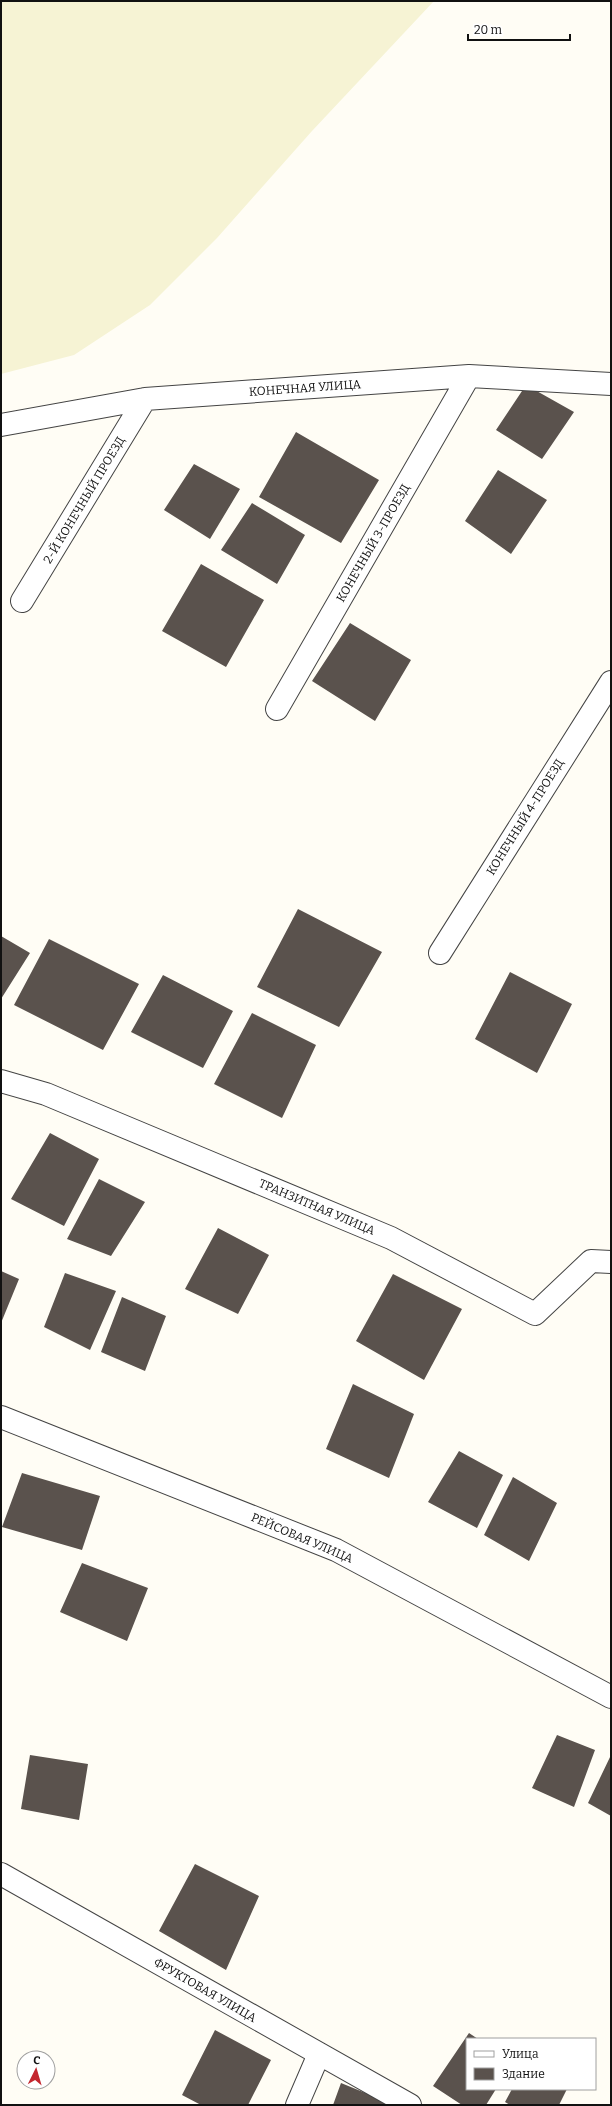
<svg xmlns="http://www.w3.org/2000/svg" width="612" height="2106" font-family="Bitter,serif">
<style>
.farmland{fill:#f6f3d4}
.building{fill:#5a524d}
.lines{fill:none;stroke-linecap:round;stroke-linejoin:round}
.street-casing{stroke:#444;stroke-width:24}
.street{stroke:#fff;stroke-width:22}
.labels{text-anchor:middle;stroke-width:4;stroke-linejoin:round;paint-order:stroke}
.street-label{font-size:12px;fill:#111;stroke:#fff}
</style>
<rect width="100%" height="100%" fill="#fffdf5"/>
<path class="farmland" d="M1,1H434L312,131L217,238L150,305L74,355L1,374Z"/>
<path class="building" d="M526,385L574,412L542,459L496,430Z
M296,432L379,480L341,543L259,497Z
M194,464L240,489L210,539L164,510Z
M498,470L547,500L511,554L465,521Z
M252,503L305,535L277,584L221,550Z
M201,564L264,600L226,667L162,631Z
M350,623L411,660L375,721L312,681Z
M298,909L382,952L339,1027L257,987Z
M1,936L30,953L1,999Z
M49,939L139,984L103,1050L14,1005Z
M510,972L572,1004L537,1073L475,1039Z
M163,975L233,1011L203,1068L131,1032Z
M252,1013L316,1045L282,1118L214,1084Z
M50,1133L99,1159L64,1226L11,1199Z
M99,1179L145,1202L111,1256L67,1239Z
M218,1228L269,1255L238,1314L185,1289Z
M1,1271L19,1279L1,1323Z
M65,1273L116,1291L90,1350L44,1327Z
M393,1274L462,1309L424,1380L356,1341Z
M122,1297L166,1316L145,1371L101,1352Z
M353,1384L414,1414L389,1478L326,1449Z
M459,1451L503,1475L477,1528L428,1502Z
M22,1473L100,1496L82,1550L2,1527Z
M513,1477L557,1503L529,1561L484,1535Z
M82,1563L148,1588L127,1641L60,1612Z
M557,1735L595,1750L574,1807L532,1788Z
M30,1755L88,1764L79,1820L21,1809Z
M611,1755V1816L588,1803Z
M195,1864L259,1896L226,1970L159,1931Z
M215,2030L271,2060L248,2105H201L182,2095Z
M469,2033L478,2039H467V2089H496L486,2105H462L433,2086Z
M341,2083L390,2103V2105H333Z
M512,2089H567L559,2105H510L505,2102Z"/>
<g class="lines">
<defs>
<path id="street" d="M1,425L145,399L469,376L611,384
M22,601L145,399
M277,709L469,376
M440,953L611,682
M1,1081L46,1094L391,1238L535,1314L591,1261L611,1262
M1,1417L336,1550L611,1697
M1,1874L410,2105
M297,2105L319,2054"/>
</defs>
<use href="#street" class="street-casing"/>
<use href="#street" class="street"/>
</g>
<g class="labels">
<g class="street-label">
<text transform="translate(305 388) rotate(-4)" y="4">КОНЕЧНАЯ УЛИЦА</text>
<text transform="translate(84 500) rotate(-59)" y="4">2-Й КОНЕЧНЫЙ ПРОЕЗД</text>
<text transform="translate(373 543) rotate(-60)" y="4">КОНЕЧНЫЙ 3-ПРОЕЗД</text>
<text transform="translate(525 817) rotate(-58)" y="4">КОНЕЧНЫЙ 4-ПРОЕЗД</text>
<text transform="translate(317 1207) rotate(23)" y="4">ТРАНЗИТНАЯ УЛИЦА</text>
<text transform="translate(302 1538) rotate(23)" y="4">РЕЙСОВАЯ УЛИЦА</text>
<text transform="translate(205 1990) rotate(30)" y="4">ФРУКТОВАЯ УЛИЦА</text>
</g>
</g>
<rect width="612" height="2106" fill="none" stroke="#111111" stroke-width="4"/>
<rect x="466" y="2038" width="130" height="52" fill="#ffffff" stroke="#a0a0a0"/>
<rect x="474" y="2051" width="20" height="6" fill="#ffffff" stroke="#a0a0a0"/>
<text x="502" y="2058" font-size="12" fill="#111111">Улица</text>
<rect x="474" y="2068" width="20" height="12" fill="#5a524d" stroke="#a0a0a0"/>
<text x="502" y="2078" font-size="12" fill="#111111">Здание</text>
<g transform="translate(36 2070) rotate(5)"><circle r="19" fill="#ffffff" stroke="#a0a0a0"/>
<path d="M0-3L7 15L0 10L-7 15Z" fill="#c4262e"/>
<text y="-6" font-size="11" font-weight="bold" text-anchor="middle" fill="#111111">С</text>
</g>
<path d="M468 34v6h102v-6" fill="none" stroke="#111111" stroke-width="2"/>
<text x="474" y="34" font-size="12" fill="#111111" stroke="#ffffff" stroke-width="3" paint-order="stroke">20 m</text>
</svg>
